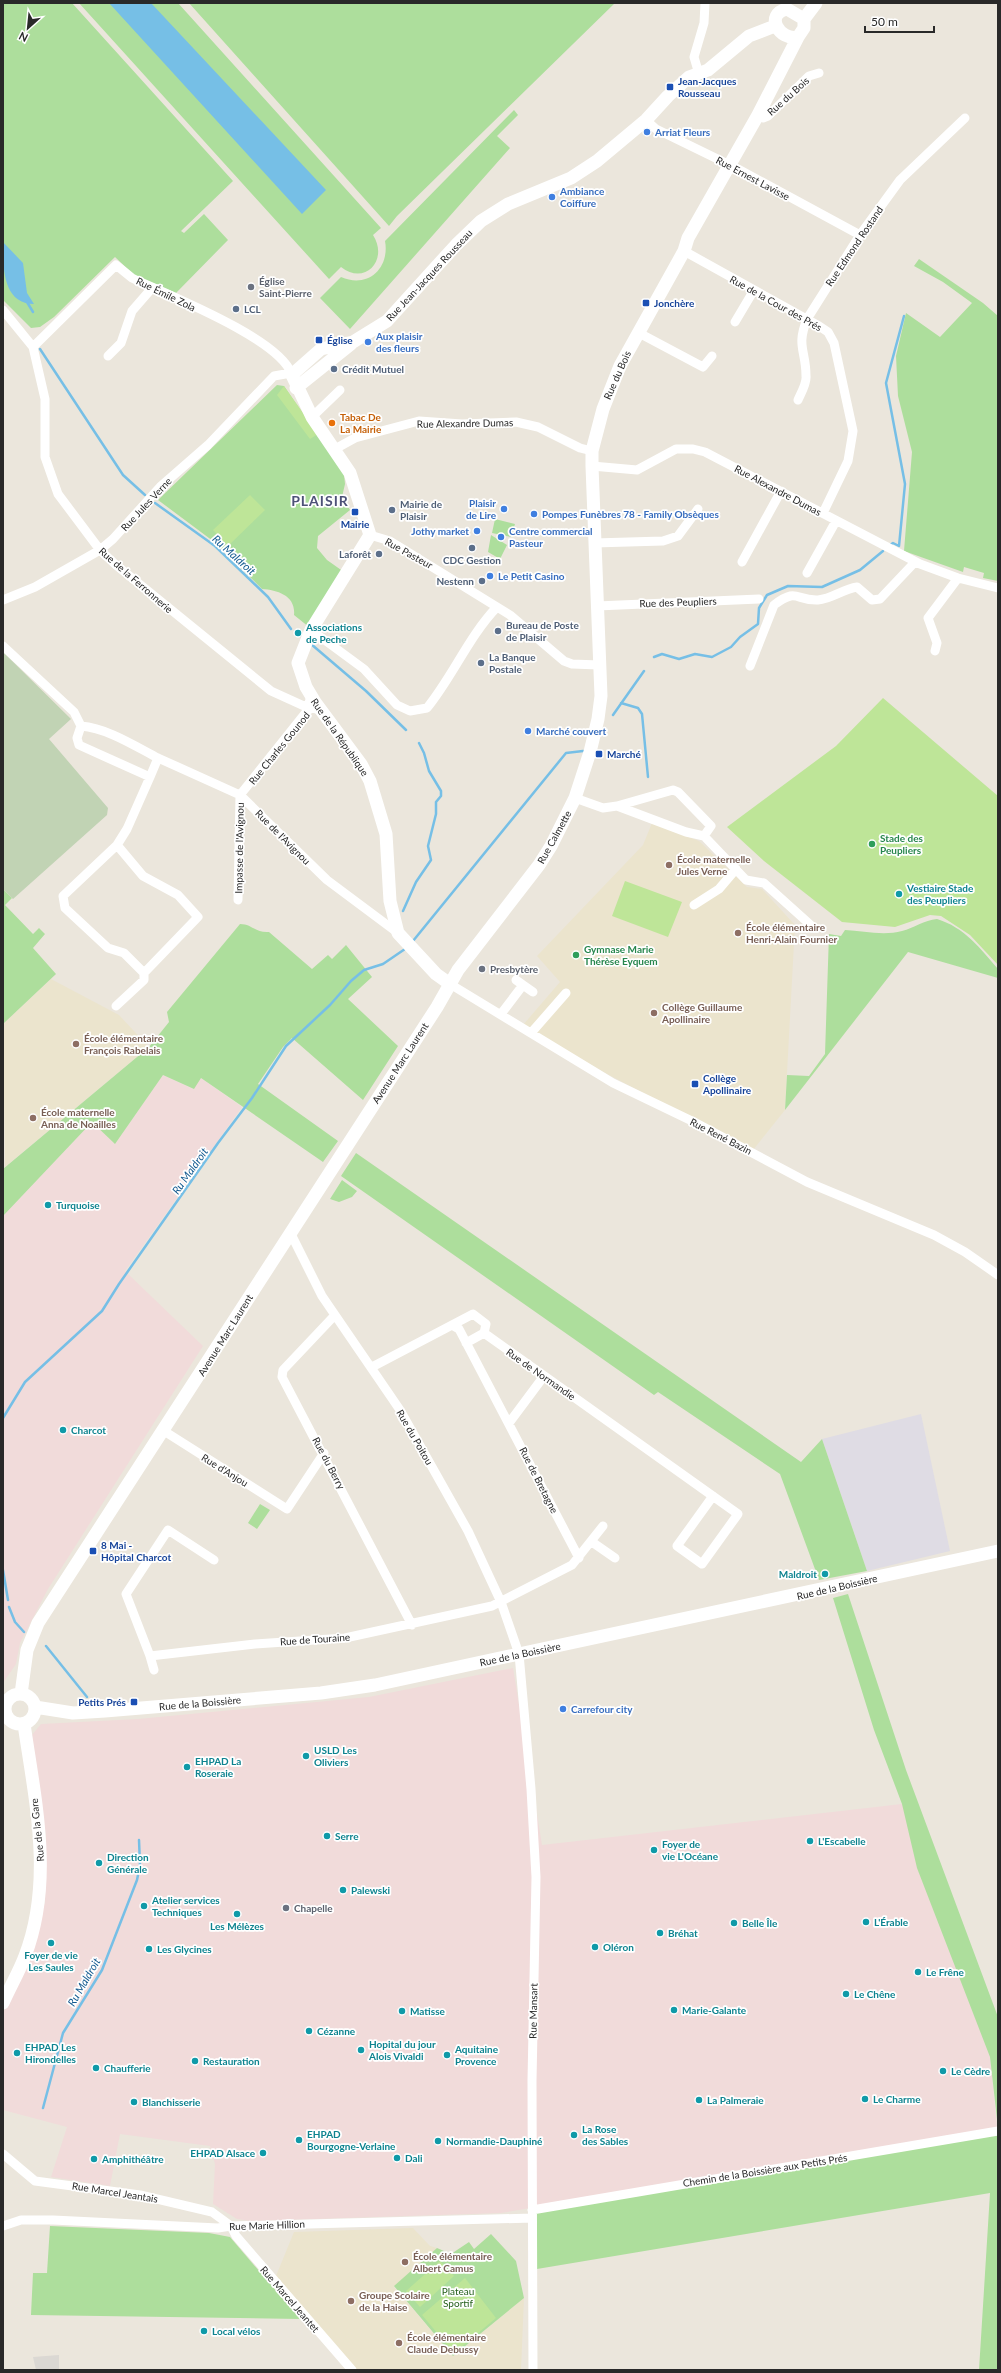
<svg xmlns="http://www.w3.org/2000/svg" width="1001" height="2373" font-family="Lato,sans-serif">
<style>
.industrial{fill:#dfdce4}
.education{fill:#ebe4cd}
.medical{fill:#f1dbda}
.green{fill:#adde9c}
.cemetery{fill:#c1d3b4}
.pitch{fill:#bee598}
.plaza{fill:#dbd8d3}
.water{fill:#76bfe6}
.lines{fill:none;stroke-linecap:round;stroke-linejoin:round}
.stream{stroke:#76bfe6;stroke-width:2.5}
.street{stroke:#fff;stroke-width:9}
.secondary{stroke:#fff;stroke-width:13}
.transit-dot{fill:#1a4fb4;stroke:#fff;stroke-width:1.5}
.shop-dot{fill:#3f7fe0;stroke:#fff;stroke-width:1.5}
.worship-dot{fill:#6b7280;stroke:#fff;stroke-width:1.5}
.service-dot{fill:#5c6f8a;stroke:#fff;stroke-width:1.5}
.food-dot{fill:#e8710a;stroke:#fff;stroke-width:1.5}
.culture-dot{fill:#0f9aa8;stroke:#fff;stroke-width:1.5}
.leisure-dot{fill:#2e9e5b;stroke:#fff;stroke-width:1.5}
.education-dot{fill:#8d6e63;stroke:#fff;stroke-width:1.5}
.labels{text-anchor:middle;stroke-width:3.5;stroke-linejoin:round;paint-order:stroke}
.transit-label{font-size:10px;font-weight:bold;fill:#164399;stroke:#fff;text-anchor:start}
.street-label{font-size:10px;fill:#292929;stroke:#fff}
.shop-label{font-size:10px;font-weight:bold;fill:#366cbe;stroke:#fff;text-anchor:start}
.worship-label{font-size:10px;font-weight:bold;fill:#5b616d;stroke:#fff;text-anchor:start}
.service-label{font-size:10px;font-weight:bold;fill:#4e5e75;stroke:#fff;text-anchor:start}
.food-label{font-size:10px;font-weight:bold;fill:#c56008;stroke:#fff;text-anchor:start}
.culture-label{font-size:10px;font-weight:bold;fill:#0d838f;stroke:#fff;text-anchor:start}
.leisure-label{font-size:10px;font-weight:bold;fill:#27864d;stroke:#fff;text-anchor:start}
.education-label{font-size:10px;font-weight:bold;fill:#785e54;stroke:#fff;text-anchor:start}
.park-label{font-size:10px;fill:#27611e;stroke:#fff}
.water-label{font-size:11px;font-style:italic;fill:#165c91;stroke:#fff}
.district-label{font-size:14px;font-weight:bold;letter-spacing:1px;fill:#4d5177;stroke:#fff}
</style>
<rect width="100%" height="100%" fill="#ebe6dc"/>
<path class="industrial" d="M921,1414L950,1551L867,1571L822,1439Z"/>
<path class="education" d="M652,823L699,841L747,887L762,889L795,925L785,1110L753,1150L607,1074L523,1025L560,982L537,956L643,845Z
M51,979L119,1015L149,1047L5,1167L3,1024Z
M413,2228L430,2246L437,2248L394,2287L453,2356L524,2298L521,2370H356L276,2276L294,2232Z"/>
<path class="medical" d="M163,1075L193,1089L201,1078L242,1107L125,1271L203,1346L48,1589L20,1643L16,1664L3,1683V1216L92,1122L115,1144Z
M513,1668L542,1845L902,1804L990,2057L997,2128L810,2162L501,2213L251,2221L237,2219L213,2204L215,2164L210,2146L120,2134L110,2186L51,2177L67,2127L3,2110V2013L29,1956L45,1902L46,1837L32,1735L41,1724L138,1719L369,1697Z"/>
<path class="green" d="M3,3H72L233,181L181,231L184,233L204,214L228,240L176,293L134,275L115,257L54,317L40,327L31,328L3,300Z
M79,3H178L381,228L373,235C389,260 365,286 341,267L329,279Z
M189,3H615L397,216L389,226Z
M514,110L518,115L497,136L510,148L350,329L320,298L341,277C368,289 390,268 385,241Z
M919,259L983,303L998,316V581L983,578L984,573L964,567L963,572L904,551L912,452L898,396L896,356L906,313L940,337L972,303L943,282L914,266Z
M277,385L284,386L344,474L345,484L342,497L350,510L318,536L317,548L327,560L344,572L309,627L294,615C296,596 278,590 262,589L217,544L158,500Z
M495,519L515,524L511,537L492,533Z
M491,535L507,545L500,559L488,552Z
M3,889L12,898L5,905L33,934L39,928L45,934L33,948L56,974L3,1024Z
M937,919C964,927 981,949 998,969V978L908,952L785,1110L787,1075L809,1076L825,1054L829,934L841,936L845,930C863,931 884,936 902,931C914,928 924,920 937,919Z
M240,924C252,924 255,933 269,932L312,969L328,955L332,959L346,945L372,977L348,999L398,1046L363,1100L292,1038L283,1047L258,1084L338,1141L323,1162L201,1078L194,1089L163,1075L115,1144L92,1122L3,1216V1169L149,1047L169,1022L167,1012Z
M356,1153L801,1462L822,1439L867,1571L819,1580L780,1474L658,1392L654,1395L341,1176Z
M342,1180L357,1191L352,1197L339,1202L330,1199Z
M260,1504L270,1510L257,1529L248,1523Z
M848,1594L906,1770L998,2017V2128L990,2057L917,1868L902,1804L874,1730L833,1598Z
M998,2134L997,2370H979L990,2193L531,2270L532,2210Z
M50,2226L209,2233L230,2237L300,2319L31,2315L33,2273H47Z
M491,2234L516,2261L524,2298L453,2356L394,2286L437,2248L451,2254L469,2242L474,2249Z"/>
<path class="cemetery" d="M3,652L71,719L49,739L108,808L107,815L13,899L3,889Z"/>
<path class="pitch" d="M284,386L318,434L310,439L277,395Z
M250,495L265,510L228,546L213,530Z
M883,698L998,796V965L970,935L941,916L930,915L895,927L842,922L764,861L727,827L836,746Z
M625,881L682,902L668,937L612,916Z
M440,2261L454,2276L420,2307L406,2291Z
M465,2278L496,2318L454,2353L422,2315Z"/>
<path class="plaza" d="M59,2355V2370H36L33,2357Z"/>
<path class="water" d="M109,3H151L326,190L302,214Z
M3,242L23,263L27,293L34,304C2,304 3,265 3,242Z"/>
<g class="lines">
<path class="stream" d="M27,302L33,312
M40,349L123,475L145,495
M155,503L215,546L268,597L291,629
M890,545L893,543L899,546L905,484L886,383L904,316
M311,644L366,691L406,730
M654,657L662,654L679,659L695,654L712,657L731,647L740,637L758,624L759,608L767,595L788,586L822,587L860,570L883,551
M621,703L638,708L642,714L648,777
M613,715L644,671
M403,911L416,882L431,860L428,846L436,814V802L441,796V791L429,771L424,753L419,743
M413,941L566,753L583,751
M3,1418L25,1382L102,1311L119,1284L218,1143L252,1098L286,1046L330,1005L351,981L364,970L383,964L405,949
M3,1570L8,1600
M9,1607L15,1622L24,1632
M46,1646L87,1697
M43,2108L63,2033L102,1970L137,1880L140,1865L139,1840"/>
<path class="street" d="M699,74L694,57L704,23L705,3
M758,115L763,118L768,116L809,76L819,73
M646,120L656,129L738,169L860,235
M684,251L819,326L828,332L834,343L853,431L848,461L823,513
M3,310L33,347L45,399V457L58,494L100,550L116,565L271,691L304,706L309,703L311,696
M735,322L754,290
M639,333L703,367L712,356
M108,356L121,343L132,311L152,288
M798,400C801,393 807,383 806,376C806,350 796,347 807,319L860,235L900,180L965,118
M312,417L340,390
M335,449L355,438L419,421L462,424L516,422L538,427L580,448L592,451
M592,466L637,470L676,449H693L705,452L920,564L958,578L998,588
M370,535L390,541L510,615L564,661L572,664L599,665
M594,543L663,541L678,536L698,509
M742,562L781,491
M807,573L836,521
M3,600L35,587L100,550L113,539L160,487L208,445L274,376L291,373C278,338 168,295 132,278L116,265L33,347
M597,606L759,599
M311,630L364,669L397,705L410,711L427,708C453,676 469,636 497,607
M3,646L74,712L81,726
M935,651L937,643L928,618L958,578
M750,666L774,605C798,587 795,601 818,600C832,599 843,589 857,587L872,600L880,599L915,562
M81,726C107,728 135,746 158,758L150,777L79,745L77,738Z
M158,758L240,795L327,880L398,933
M673,790L678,792L711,826L704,836L686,832L617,806Z
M240,795L307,711L312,708L317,709
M575,798L603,808L617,806
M704,836L746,880L764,883L814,928
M117,845L143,876L178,895L198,917L144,973L124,953L108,948L65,908L63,896L117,845L127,829L150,777
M238,900L240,795
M694,905L719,889L736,869
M450,984L613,1083L694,1122L807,1182L934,1235L965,1252L998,1275
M523,985L533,992
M116,1006L144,980V973
M501,1014L523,985L516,980
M531,1033L566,993
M290,1232L322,1296L400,1410L468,1531L501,1602L519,1654L531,1789L536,1877L532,2081L533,2370
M335,1315L283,1370L282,1377L412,1625
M452,1325L459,1329L579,1558
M466,1343L484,1333
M372,1367L473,1314L486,1324L484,1333C569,1393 653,1454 738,1514L702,1564L677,1546L713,1496
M509,1423L544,1376
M164,1431L287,1509L324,1453
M592,1542L615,1558
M214,1560L168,1530L126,1594L150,1656L255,1644L345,1638L492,1606L572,1565L603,1526
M150,1656L154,1670
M3,2154L35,2181L140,2195L212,2212L231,2226L236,2236L352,2370
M532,2210L998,2131
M3,2226L21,2220H53L218,2228L231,2226L532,2218"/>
<path class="secondary" d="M787,9L804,19V28L798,37C779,41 764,14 787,9Z
M804,19L816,3
M296,388L351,344
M450,984L436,974L398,933L390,901L386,834L370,781L361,764L315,702L306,687L298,663L311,630L370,535L350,473L312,417L291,373L295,372L321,349L353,342L387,321L456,245L481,221L508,204L571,178L597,161L646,120L668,96L689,77L708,70L749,36L775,26
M5 1709a15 15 0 1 1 30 0a15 15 0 1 1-30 0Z
M21,1694L27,1650L38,1623L437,1007L458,970L539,865L551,846L575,798L590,752L598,719L601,696L592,466V451L603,409L620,366L684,251L688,238L758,115L798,37
M35,1707L73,1713L105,1711L321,1693L375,1685L998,1551
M3,2003C10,1987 19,1972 25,1956C54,1881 35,1800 24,1724"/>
</g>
<g class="transit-dot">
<rect x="666" y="83" width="8" height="8" rx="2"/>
<rect x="642" y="299" width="8" height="8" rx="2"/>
<rect x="315" y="336" width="8" height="8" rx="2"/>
<rect x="351" y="508" width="8" height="8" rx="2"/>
<rect x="595" y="750" width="8" height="8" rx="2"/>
<rect x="691" y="1080" width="8" height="8" rx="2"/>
<rect x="89" y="1547" width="8" height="8" rx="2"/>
<rect x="130" y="1698" width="8" height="8" rx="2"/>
</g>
<g class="shop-dot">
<circle cx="647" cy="132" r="4"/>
<circle cx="552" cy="197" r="4"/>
<circle cx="368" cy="342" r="4"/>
<circle cx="504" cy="509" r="4"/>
<circle cx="534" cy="514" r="4"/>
<circle cx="477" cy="531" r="4"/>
<circle cx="501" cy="537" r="4"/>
<circle cx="490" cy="576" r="4"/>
<circle cx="528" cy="731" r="4"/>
<circle cx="563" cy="1709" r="4"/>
</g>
<g class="worship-dot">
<circle cx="251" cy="287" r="4"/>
<circle cx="482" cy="969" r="4"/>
<circle cx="286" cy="1908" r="4"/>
</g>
<g class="service-dot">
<circle cx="236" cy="309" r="4"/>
<circle cx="334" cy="369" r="4"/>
<circle cx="392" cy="510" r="4"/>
<circle cx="472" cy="548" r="4"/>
<circle cx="379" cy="554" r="4"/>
<circle cx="482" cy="581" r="4"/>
<circle cx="498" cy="631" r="4"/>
<circle cx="481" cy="663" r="4"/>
</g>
<circle class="food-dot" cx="332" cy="423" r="4"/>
<g class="culture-dot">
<circle cx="298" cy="633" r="4"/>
<circle cx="899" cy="894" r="4"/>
<circle cx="48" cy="1205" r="4"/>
<circle cx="63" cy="1430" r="4"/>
<circle cx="825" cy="1574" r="4"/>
<circle cx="306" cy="1756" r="4"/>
<circle cx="187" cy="1767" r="4"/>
<circle cx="327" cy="1836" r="4"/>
<circle cx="810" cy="1841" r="4"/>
<circle cx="654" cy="1850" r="4"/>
<circle cx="99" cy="1863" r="4"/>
<circle cx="343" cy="1890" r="4"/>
<circle cx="144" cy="1906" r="4"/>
<circle cx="237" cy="1914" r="4"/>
<circle cx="866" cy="1922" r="4"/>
<circle cx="734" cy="1923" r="4"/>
<circle cx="660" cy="1933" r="4"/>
<circle cx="51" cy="1943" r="4"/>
<circle cx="595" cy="1947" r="4"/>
<circle cx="149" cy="1949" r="4"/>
<circle cx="918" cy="1972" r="4"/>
<circle cx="846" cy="1994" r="4"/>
<circle cx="674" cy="2010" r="4"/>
<circle cx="402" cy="2011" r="4"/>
<circle cx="309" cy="2031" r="4"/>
<circle cx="361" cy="2050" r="4"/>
<circle cx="17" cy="2053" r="4"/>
<circle cx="447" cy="2055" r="4"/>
<circle cx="195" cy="2061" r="4"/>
<circle cx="96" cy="2068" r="4"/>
<circle cx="943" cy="2071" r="4"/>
<circle cx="865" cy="2099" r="4"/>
<circle cx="699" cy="2100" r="4"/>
<circle cx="134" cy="2102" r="4"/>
<circle cx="574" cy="2135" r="4"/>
<circle cx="299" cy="2140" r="4"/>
<circle cx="438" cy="2141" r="4"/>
<circle cx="263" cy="2153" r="4"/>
<circle cx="397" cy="2158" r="4"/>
<circle cx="94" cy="2159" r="4"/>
<circle cx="204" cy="2331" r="4"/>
</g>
<g class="leisure-dot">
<circle cx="872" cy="844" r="4"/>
<circle cx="576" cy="955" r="4"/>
</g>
<g class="education-dot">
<circle cx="669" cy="865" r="4"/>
<circle cx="738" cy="933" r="4"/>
<circle cx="654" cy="1013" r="4"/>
<circle cx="76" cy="1044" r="4"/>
<circle cx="33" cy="1118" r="4"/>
<circle cx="405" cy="2262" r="4"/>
<circle cx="351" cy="2301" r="4"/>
<circle cx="399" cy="2343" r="4"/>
</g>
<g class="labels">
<g class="transit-label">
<text x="678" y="85">Jean-Jacques<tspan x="678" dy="12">Rousseau</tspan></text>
<text x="654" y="307">Jonchère</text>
<text x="327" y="344">Église</text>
<text x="355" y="528" text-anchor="middle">Mairie</text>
<text x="607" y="758">Marché</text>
<text x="703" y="1082">Collège<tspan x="703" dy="12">Apollinaire</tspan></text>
<text x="101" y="1549">8 Mai -<tspan x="101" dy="12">Hôpital Charcot</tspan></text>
<text x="126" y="1706" text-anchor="end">Petits Prés</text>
</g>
<g class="street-label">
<text transform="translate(788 96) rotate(-42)" y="4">Rue du Bois</text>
<text transform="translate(753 178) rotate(28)" y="4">Rue Ernest Lavisse</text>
<text transform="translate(854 246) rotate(-56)" y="4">Rue Edmond Rostand</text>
<text transform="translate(429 275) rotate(-47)" y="4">Rue Jean-Jacques Rousseau</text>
<text transform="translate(166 294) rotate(26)" y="4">Rue Émile Zola</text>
<text transform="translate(776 303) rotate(29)" y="4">Rue de la Cour des Prés</text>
<text transform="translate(617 375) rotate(-66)" y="4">Rue du Bois</text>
<text transform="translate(465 423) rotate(-1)" y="4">Rue Alexandre Dumas</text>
<text transform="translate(778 490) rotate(28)" y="4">Rue Alexandre Dumas</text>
<text transform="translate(146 504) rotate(-47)" y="4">Rue Jules Verne</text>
<text transform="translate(409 553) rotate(29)" y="4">Rue Pasteur</text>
<text transform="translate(136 580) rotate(41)" y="4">Rue de la Ferronnerie</text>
<text transform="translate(678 602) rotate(-2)" y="4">Rue des Peupliers</text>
<text transform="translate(340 737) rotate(55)" y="4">Rue de la République</text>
<text transform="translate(279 748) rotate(-51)" y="4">Rue Charles Gounod</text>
<text transform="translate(283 837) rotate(45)" y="4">Rue de l'Avignou</text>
<text transform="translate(554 837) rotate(-61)" y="4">Rue Calmette</text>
<text transform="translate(239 848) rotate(-89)" y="4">Impasse de l'Avignou</text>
<text transform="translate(400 1063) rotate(-57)" y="4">Avenue Marc Laurent</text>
<text transform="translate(721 1136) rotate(27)" y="4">Rue René Bazin</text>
<text transform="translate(225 1335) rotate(-58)" y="4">Avenue Marc Laurent</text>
<text transform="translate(541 1374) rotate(35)" y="4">Rue de Normandie</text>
<text transform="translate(415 1437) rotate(60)" y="4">Rue du Poitou</text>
<text transform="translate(329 1463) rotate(62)" y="4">Rue du Berry</text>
<text transform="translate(225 1470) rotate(32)" y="4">Rue d'Anjou</text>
<text transform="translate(539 1480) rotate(63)" y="4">Rue de Bretagne</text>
<text transform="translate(837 1587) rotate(-13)" y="4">Rue de la Boissière</text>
<text transform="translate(315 1639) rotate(-4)" y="4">Rue de Touraine</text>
<text transform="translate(520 1654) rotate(-12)" y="4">Rue de la Boissière</text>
<text transform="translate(200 1703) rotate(-5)" y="4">Rue de la Boissière</text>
<text transform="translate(37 1830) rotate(-96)" y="4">Rue de la Gare</text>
<text transform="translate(533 2011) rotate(-89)" y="4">Rue Mansart</text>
<text transform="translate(765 2170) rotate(-9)" y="4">Chemin de la Boissière aux Petits Prés</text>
<text transform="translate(115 2192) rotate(9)" y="4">Rue Marcel Jeantais</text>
<text transform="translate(267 2225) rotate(-2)" y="4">Rue Marie Hillion</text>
<text transform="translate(290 2299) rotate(49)" y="4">Rue Marcel Jeantet</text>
</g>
<g class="shop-label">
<text x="655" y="136">Arriat Fleurs</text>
<text x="560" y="195">Ambiance<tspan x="560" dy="12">Coiffure</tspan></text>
<text x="376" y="340">Aux plaisir<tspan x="376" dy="12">des fleurs</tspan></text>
<text x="496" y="507" text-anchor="end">Plaisir<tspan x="496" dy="12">de Lire</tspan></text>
<text x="542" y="518">Pompes Funèbres 78 - Family Obsèques</text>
<text x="469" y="535" text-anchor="end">Jothy market</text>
<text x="509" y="535">Centre commercial<tspan x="509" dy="12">Pasteur</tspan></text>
<text x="498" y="580">Le Petit Casino</text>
<text x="536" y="735">Marché couvert</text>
<text x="571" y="1713">Carrefour city</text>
</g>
<g class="worship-label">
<text x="259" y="285">Église<tspan x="259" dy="12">Saint-Pierre</tspan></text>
<text x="490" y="973">Presbytère</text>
<text x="294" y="1912">Chapelle</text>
</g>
<g class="service-label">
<text x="244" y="313">LCL</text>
<text x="342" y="373">Crédit Mutuel</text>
<text x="400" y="508">Mairie de<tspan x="400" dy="12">Plaisir</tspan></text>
<text x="371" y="558" text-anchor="end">Laforêt</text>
<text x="472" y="564" text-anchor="middle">CDC Gestion</text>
<text x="474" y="585" text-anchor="end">Nestenn</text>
<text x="506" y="629">Bureau de Poste<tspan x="506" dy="12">de Plaisir</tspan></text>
<text x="489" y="661">La Banque<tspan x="489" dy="12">Postale</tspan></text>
</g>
<g class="food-label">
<text x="340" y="421">Tabac De<tspan x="340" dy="12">La Mairie</tspan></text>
</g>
<g class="culture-label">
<text x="306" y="631">Associations<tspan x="306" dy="12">de Peche</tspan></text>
<text x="907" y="892">Vestiaire Stade<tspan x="907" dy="12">des Peupliers</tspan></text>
<text x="56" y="1209">Turquoise</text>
<text x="71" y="1434">Charcot</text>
<text x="817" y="1578" text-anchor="end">Maldroit</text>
<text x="314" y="1754">USLD Les<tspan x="314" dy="12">Oliviers</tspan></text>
<text x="195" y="1765">EHPAD La<tspan x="195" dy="12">Roseraie</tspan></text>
<text x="335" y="1840">Serre</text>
<text x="818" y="1845">L'Escabelle</text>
<text x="662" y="1848">Foyer de<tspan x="662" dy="12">vie L'Océane</tspan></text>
<text x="107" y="1861">Direction<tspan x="107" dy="12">Générale</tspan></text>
<text x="351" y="1894">Palewski</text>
<text x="152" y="1904">Atelier services<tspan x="152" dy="12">Techniques</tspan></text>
<text x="874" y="1926">L'Érable</text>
<text x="742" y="1927">Belle Île</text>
<text x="237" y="1930" text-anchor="middle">Les Mélèzes</text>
<text x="668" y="1937">Bréhat</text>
<text x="603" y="1951">Oléron</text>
<text x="157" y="1953">Les Glycines</text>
<text x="51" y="1959" text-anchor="middle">Foyer de vie<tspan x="51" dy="12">Les Saules</tspan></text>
<text x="926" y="1976">Le Frêne</text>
<text x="854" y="1998">Le Chêne</text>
<text x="682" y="2014">Marie-Galante</text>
<text x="410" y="2015">Matisse</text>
<text x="317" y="2035">Cézanne</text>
<text x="369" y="2048">Hopital du jour<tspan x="369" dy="12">Alois Vivaldi</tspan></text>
<text x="25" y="2051">EHPAD Les<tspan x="25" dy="12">Hirondelles</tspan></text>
<text x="455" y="2053">Aquitaine<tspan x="455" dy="12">Provence</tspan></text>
<text x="203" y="2065">Restauration</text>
<text x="104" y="2072">Chaufferie</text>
<text x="951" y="2075">Le Cèdre</text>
<text x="873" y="2103">Le Charme</text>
<text x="707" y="2104">La Palmeraie</text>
<text x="142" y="2106">Blanchisserie</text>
<text x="582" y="2133">La Rose<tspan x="582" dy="12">des Sables</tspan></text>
<text x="307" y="2138">EHPAD<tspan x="307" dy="12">Bourgogne-Verlaine</tspan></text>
<text x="446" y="2145">Normandie-Dauphiné</text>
<text x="255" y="2157" text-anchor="end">EHPAD Alsace</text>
<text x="405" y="2162">Dali</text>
<text x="102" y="2163">Amphithéâtre</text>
<text x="212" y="2335">Local vélos</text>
</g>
<g class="leisure-label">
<text x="880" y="842">Stade des<tspan x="880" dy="12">Peupliers</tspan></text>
<text x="584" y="953">Gymnase Marie<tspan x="584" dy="12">Thérèse Eyquem</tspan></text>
</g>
<g class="education-label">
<text x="677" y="863">École maternelle<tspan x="677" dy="12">Jules Verne</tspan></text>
<text x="746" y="931">École élémentaire<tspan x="746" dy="12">Henri-Alain Fournier</tspan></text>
<text x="662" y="1011">Collège Guillaume<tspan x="662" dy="12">Apollinaire</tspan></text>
<text x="84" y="1042">École élémentaire<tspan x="84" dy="12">François Rabelais</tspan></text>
<text x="41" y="1116">École maternelle<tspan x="41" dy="12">Anna de Noailles</tspan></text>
<text x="413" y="2260">École élémentaire<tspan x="413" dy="12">Albert Camus</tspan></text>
<text x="359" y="2299">Groupe Scolaire<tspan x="359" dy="12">de la Haise</tspan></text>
<text x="407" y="2341">École élémentaire<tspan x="407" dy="12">Claude Debussy</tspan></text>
</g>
<g class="park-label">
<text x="458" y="2295">Plateau<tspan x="458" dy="12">Sportif</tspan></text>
</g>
<g class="water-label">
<text transform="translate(234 555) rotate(42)" y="4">Ru Maldroit</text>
<text transform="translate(190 1171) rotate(-55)" y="4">Ru Maldroit</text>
<text transform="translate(84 1982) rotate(-60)" y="4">Ru Maldroit</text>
</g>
<g class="district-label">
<text x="320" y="506">PLAISIR</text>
</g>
</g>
<rect width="1001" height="2373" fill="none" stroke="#292929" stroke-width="8"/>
<g transform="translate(28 28) rotate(207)" stroke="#ffffff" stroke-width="3" paint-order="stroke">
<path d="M0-3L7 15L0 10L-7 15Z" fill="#292929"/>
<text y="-6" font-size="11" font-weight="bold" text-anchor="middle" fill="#292929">N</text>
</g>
<path d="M865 26v6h69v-6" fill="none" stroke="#292929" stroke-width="2"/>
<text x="871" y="26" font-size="12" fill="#292929" stroke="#ffffff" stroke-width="3" paint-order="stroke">50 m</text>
</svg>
